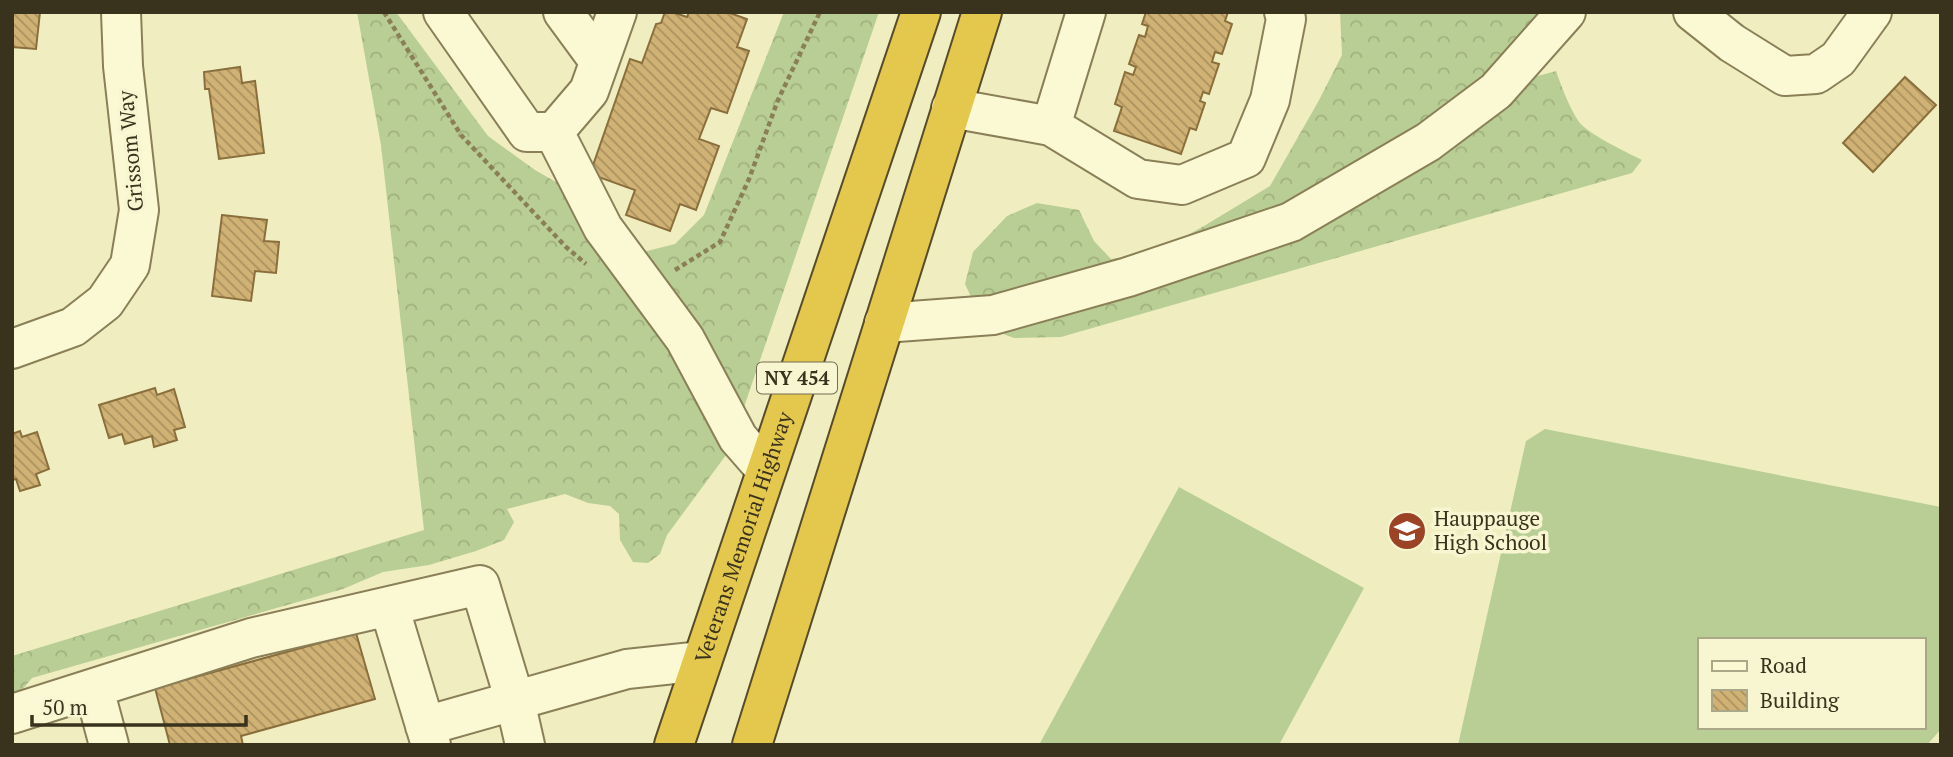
<svg xmlns="http://www.w3.org/2000/svg" width="1953" height="757" font-family="'PT Serif',serif">
<style>
.forest{fill:url(#forest-crowns)}
.pitch{fill:#b9ce94;fill-rule:evenodd}
.building{fill:url(#building-back-hatch);stroke:#8a6f3c;stroke-width:2}
.lines{fill:none;stroke-linecap:round;stroke-linejoin:round}
.minor-casing{stroke:#8a7f57;stroke-width:42}
.highway-casing{stroke:#574b2c;stroke-width:42}
.path{stroke:#8a7f57;stroke-width:4.5;stroke-dasharray:5 3.5;stroke-linecap:butt}
.minor{stroke:#faf9d4;stroke-width:38}
.highway{stroke:#e4c74d;stroke-width:38}
.labels{text-anchor:middle;stroke-width:7;stroke-linejoin:round;paint-order:stroke}
.shield{fill:#f7f6d1;stroke:#726d53;stroke-width:2}
.shield-label{font-size:19px;font-weight:bold;fill:#39321d}
.street-label{font-size:21px;fill:#39321d;stroke:#f7f6d1}
.poi-label{font-size:21px;fill:#39321d;stroke:#f7f6d1;text-anchor:start}
</style>
<defs>
<pattern id="forest-crowns" width="20" height="18" patternUnits="userSpaceOnUse" patternTransform="scale(1.75)"><rect width="20" height="18" fill="#b9ce94"/><path d="M2 6a3 3 0 1 1 6 0M12 15a3 3 0 1 1 6 0" fill="none" stroke="#a0b17f"/></pattern>
<pattern id="building-back-hatch" width="6" height="6" patternUnits="userSpaceOnUse" patternTransform="scale(1.75)"><rect width="6" height="6" fill="#d0b275"/><path d="M-1 5l2 2M0 0l6 6M5-1l2 2" fill="none" stroke="#aa915f"/></pattern>
</defs>
<rect width="100%" height="100%" fill="#f0eec1"/>
<path class="forest" d="M357,12H396L488,136L535,170L612,214L643,252L675,244L704,215L784,12H879L729,451L667,535L660,554L648,563L633,562L620,540L619,514L610,506L588,503L565,494L507,509L514,522L504,540L476,551L429,565L383,572L343,589L32,678L12,702V656L424,530L381,145Z
M1340,12H1571L1516,82L1556,71C1562,88 1569,107 1579,122C1588,134 1628,153 1642,160L1632,173L1061,337L1014,338L985,327L965,284L973,252L1007,216L1037,203L1079,210L1094,241L1111,259L1155,253L1204,226L1270,186L1318,102L1342,55Z"/>
<path class="pitch" d="M1545,429L1941,507V729L1927,745H1458L1526,441ZM1699,640H1923V727H1699Z
M1179,487L1364,588L1279,745H1039Z"/>
<path class="building" d="M12,12H40L36,49L12,47Z
M665,12H672L687,17L689,12H727L747,19L737,47L749,51L727,113L711,108L699,139L719,146L696,210L680,204L670,231L626,215L635,190L590,174L630,59L642,63L656,24L661,23Z
M1146,12H1228L1225,21L1232,24L1222,54L1215,52L1212,62L1219,64L1209,94L1203,92L1200,101L1205,103L1196,130L1190,128L1181,154L1114,131L1122,107L1115,104L1125,72L1133,75L1136,67L1129,64L1139,35L1145,37L1148,26L1142,24Z
M240,67L242,83L255,81L264,153L219,159L209,89H205L204,72Z
M1905,77L1936,105L1873,172L1843,143Z
M222,215L267,220L264,241L279,242L276,273L255,271L251,301L212,296Z
M155,388L157,395L174,389L185,427L174,430L177,440L154,447L152,436L125,444L122,434L109,438L99,405Z
M20,431L22,437L37,432L49,469L36,474L40,485L20,491L16,479L12,480V434Z
M356,633L375,699L241,736L243,745H170L155,688Z"/>
<g class="lines">
<defs>
<path id="minor" d="M443,12L527,132H554L589,91L617,12
M563,12L599,61
M1693,12L1732,43L1785,76L1816,74L1838,59L1872,12
M951,108L1051,126L1138,179L1182,185L1246,158L1270,100L1286,19L1284,12
M1051,126L1086,12
M554,132L603,228L685,339L738,438L766,470
M884,323L993,315L1128,277L1291,222L1428,142L1496,91L1566,12
M12,349L73,327L105,302L130,265L139,210L123,66L121,12
M389,606L431,745
M94,689L109,745
M12,714L251,638L480,585L515,701L525,745
M425,726L627,669L702,661"/>
<g id="highway">
<path id="s1" d="M674,745L921,12"/>
<path d="M752,745L982,12"/>
</g>
</defs>
<use href="#minor" class="minor-casing"/>
<use href="#highway" class="highway-casing"/>
<path class="path" d="M384,12L461,135L566,247L586,264
M675,270L720,242L749,179L778,100L820,12"/>
<use href="#minor" class="minor"/>
<use href="#highway" class="highway"/>
</g>
<defs>
<symbol id="school-disc" viewBox="-11 -11 22 22"><circle r="9.5" fill="#9c4225" stroke="#f7f6d1"/><path d="M0-5L7-2L0 1L-7-2ZM-4 1L0 2.5L4 1V4Q0 6-4 4Z" fill="#fff"/></symbol>
</defs>
<g fill-rule="evenodd">
<use href="#school-disc" x="1385" y="509" width="44" height="44"/>
</g>
<g class="labels">
<rect class="shield" x="757" y="362.5" width="80" height="31" rx="5"/>
<g class="shield-label">
<text x="797" y="385">NY 454</text>
</g>
<g class="street-label">
<text transform="translate(131 151) rotate(-95)" y="7">Grissom Way</text>
<text dy="7" stroke="none"><textPath href="#s1" startOffset="219">Veterans Memorial Highway</textPath></text>
</g>
<g class="poi-label">
<text x="1434" y="526">Hauppauge<tspan x="1434" dy="24">High School</tspan></text>
</g>
</g>
<rect width="1953" height="757" fill="none" stroke="#39321d" stroke-width="28"/>
<rect x="1698" y="638" width="228" height="91" fill="#f7f6d1" stroke="#aba889" stroke-width="2"/>
<rect x="1712" y="661" width="35" height="10" fill="#faf9d4" stroke="#aba889" stroke-width="2"/>
<text x="1760" y="673" font-size="21" fill="#39321d">Road</text>
<rect x="1712" y="690" width="35" height="21" fill="url(#building-back-hatch)" stroke="#aba889" stroke-width="2"/>
<text x="1760" y="708" font-size="21" fill="#39321d">Building</text>
<path d="M32 715v10h214v-10" fill="none" stroke="#39321d" stroke-width="3.5"/>
<text x="42" y="715" font-size="21" fill="#39321d" stroke="#f7f6d1" stroke-width="5" paint-order="stroke">50 m</text>
</svg>
